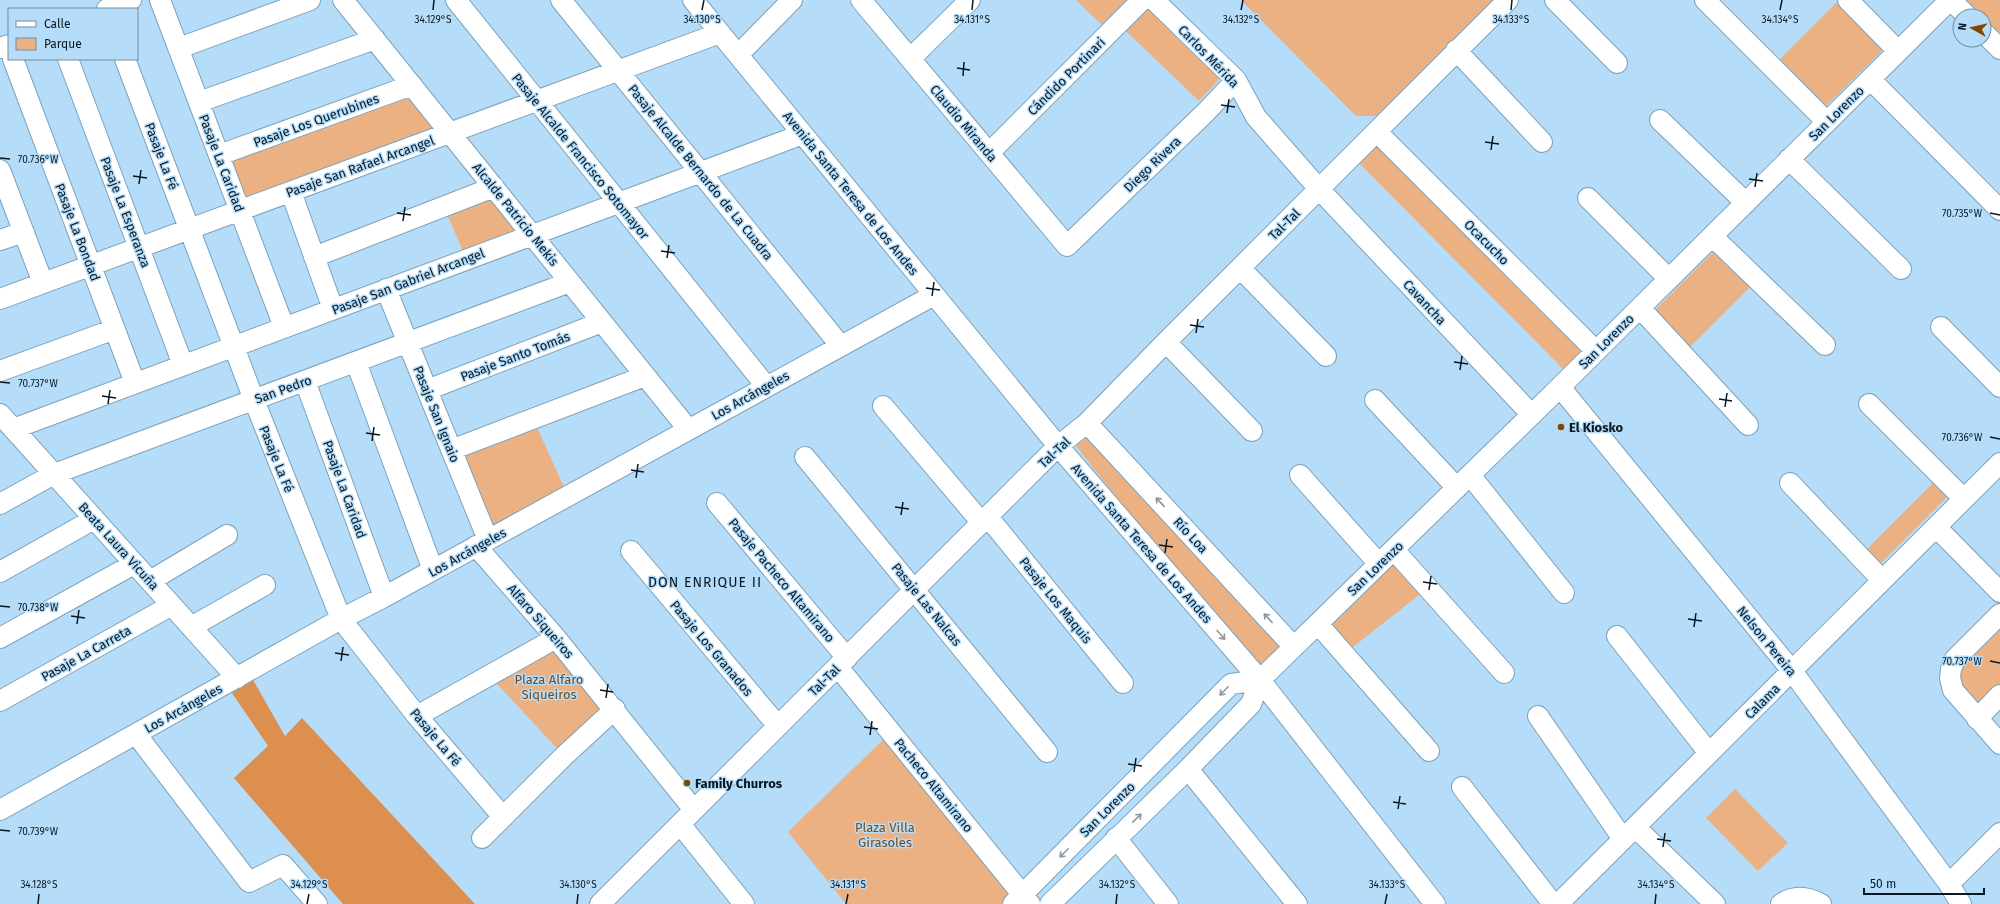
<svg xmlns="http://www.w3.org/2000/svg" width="2000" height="904" font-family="'Fira Sans',sans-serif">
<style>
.green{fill:#ecb183}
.forest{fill:#dc8f4f}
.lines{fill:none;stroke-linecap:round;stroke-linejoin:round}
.minor-casing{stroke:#7ca2bc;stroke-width:22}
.minor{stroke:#fff;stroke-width:20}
.oneway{stroke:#90979c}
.ticks{fill:none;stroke:#091822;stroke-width:1.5}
.poi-dot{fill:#824601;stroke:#b5dcf8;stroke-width:1.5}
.labels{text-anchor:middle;stroke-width:3;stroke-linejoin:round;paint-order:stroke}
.street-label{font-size:13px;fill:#091822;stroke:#b5dcf8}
.poi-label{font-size:13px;font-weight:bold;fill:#091822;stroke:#b5dcf8;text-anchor:start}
.park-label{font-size:13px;fill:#7b4819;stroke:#b5dcf8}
.neighbourhood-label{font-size:14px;letter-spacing:1px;fill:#091822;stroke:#b5dcf8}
.ticks-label{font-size:10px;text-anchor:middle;fill:#091822;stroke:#b5dcf8;stroke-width:3;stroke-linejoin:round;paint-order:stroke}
</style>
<rect width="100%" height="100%" fill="#b5dcf8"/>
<path class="green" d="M1076,0H1143L1221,77L1199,101L1125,30L1101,24Z
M1241,0H1493L1377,116H1356Z
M1951,0H2000V32L1991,41L1984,33V16H1967Z
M1838,1L1885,48L1821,111L1775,64Z
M412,85L451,133L240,210L219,155Z
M1377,132L1596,351L1571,377L1352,156Z
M490,192L523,232L464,254L445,209Z
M1714,251L1750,287L1690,347L1654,311Z
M535,423L564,487L489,528L457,453Z
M1089,434L1294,647L1260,680L1076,446Z
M1937,479L1951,493L1877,567L1863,553Z
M1394,550L1428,588L1344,654L1318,624Z
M2000,621V690L1985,707L1974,703L1955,683L1958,665Z
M556,638L615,709L564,756L489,675Z
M891,732L1022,895L1013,904H846L788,832Z
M1735,789L1788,843L1758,871L1706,818Z"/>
<path class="forest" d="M253,680L285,736L302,718L475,904H343L234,778L268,746L232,693Z"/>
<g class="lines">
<defs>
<path id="minor" d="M160,0L284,327
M343,0L688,429
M456,0L766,386
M561,0L840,345
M693,0L1058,446L1260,680L1435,904
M861,0L1067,246L1206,112L1236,80
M1154,0L1236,80L1256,117L1319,189L1532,415
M1555,0L1617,63
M1705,0L1827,122
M1848,0L1898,51
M1951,0L1967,16
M107,9L131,0
M1984,33L2000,49
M0,48L9,45
M179,48L310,0
M1456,50L1542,142
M738,55L792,0
M911,58L970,0
M13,59L135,383
M68,59L183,365
M125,59L254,400L341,619L417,716L503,817
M1870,79L2000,210
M199,102L375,39
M1660,120L1746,203
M1377,132L1596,351
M989,153L1142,0
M219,155L412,85
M1789,159L1901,269
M0,170L43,283
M291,192L333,309
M1588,198L1669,279
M1712,236L1825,345
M0,240L24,232
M314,257L494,187
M1240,268L1326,356
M386,289L488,540
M0,299L720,33
M1640,308L1748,425
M1941,327L2000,387
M1166,342L1252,431
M356,362L433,570
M0,371L115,329
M305,381L384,597
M1560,387L1792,671L1949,884L1961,904
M427,390L602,322
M1375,400L1457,488
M1869,404L1964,499
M883,406L982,523
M0,414L237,678
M1087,423L1294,647
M13,429L803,134
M451,450L645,376
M805,457L1047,752
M1300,475L1379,564
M1470,475L1564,593
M1790,483L1882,580
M717,503L847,658
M0,504L54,474L570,282
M988,517L1123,683
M1936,527L2000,592
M476,546L556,638L694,810
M1394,550L1504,673
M631,551L778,726
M0,572L94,519
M150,581L227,535
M2000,614L1955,659L1951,669L1950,678L1953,690L2000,744
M1318,624L1429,751
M191,627L265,585
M1617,636L1709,753
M0,638L134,564
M838,667L1030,904
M0,701L172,605
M417,716L556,638
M1538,716L1623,839
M1977,719L2000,695
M136,734L249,882L283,865L317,904
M1188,769L1297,904
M1462,787L1553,904
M0,810L341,619L384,597L934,295
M680,824L744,904
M1635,827L1715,904
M482,838L564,756L615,709
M1116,838L1168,904
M1949,884L2000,833
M600,904L1058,446L1087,423L1166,342L1508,0
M1013,904L1231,684L1260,680
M1050,904L1188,769L1251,704L1260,680L1560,387L1950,0
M1558,904L2000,463
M1781,904C1794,895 1808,897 1821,904"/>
</defs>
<use href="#minor" class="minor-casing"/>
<use href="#minor" class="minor"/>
</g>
<defs><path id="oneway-shaft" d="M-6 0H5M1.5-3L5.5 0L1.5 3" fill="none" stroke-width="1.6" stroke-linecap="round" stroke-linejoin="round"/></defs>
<g class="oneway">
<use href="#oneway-shaft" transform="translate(1160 502) rotate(-133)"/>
<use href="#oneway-shaft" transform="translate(1268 618) rotate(-133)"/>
<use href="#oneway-shaft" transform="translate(1221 635) rotate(49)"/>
<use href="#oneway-shaft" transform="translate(1224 691) rotate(135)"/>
<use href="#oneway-shaft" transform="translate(1137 818) rotate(-44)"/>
<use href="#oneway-shaft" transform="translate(1064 853) rotate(135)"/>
</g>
<path class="ticks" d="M433,10L434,0M702,10L704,0M972,10L973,0M1241,10L1243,0M1511,10L1512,0M1780,10L1782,0M957,68L970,70M963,76L964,62M1221,105L1235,107M1227,113L1229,99M1485,142L1499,144M1491,150L1493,136M0,158L10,159M133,176L147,178M1749,179L1763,181M139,184L141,170M1755,187L1757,173M397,213L411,215M1990,213L2000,215M403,221L405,207M661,251L675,253M667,258L669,245M926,288L940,290M932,296L934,282M1190,325L1204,327M1196,333L1198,319M1454,362L1468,364M1460,370L1462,356M0,382L10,383M102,396L116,398M1719,399L1732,401M108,404L110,390M1725,407L1727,393M366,433L380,435M1990,437L2000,439M372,441L374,427M631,470L644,472M636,478L638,464M895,507L909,509M901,515L903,502M1159,545L1173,547M1165,553L1167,539M1423,582L1437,584M1429,590L1431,576M0,606L10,607M71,616L85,618M1688,619L1702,621M77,624L79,610M1694,627L1696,613M335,653L349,655M341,661L343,647M1990,661L2000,663M600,690L613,692M606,698L608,684M864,727L878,729M870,735L872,721M1128,764L1142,766M1134,772L1136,758M1393,802L1406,804M1398,809L1400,796M0,830L10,831M1657,839L1671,841M1663,847L1665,833M38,904L39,894M307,904L309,894M577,904L578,894M846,904L848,894M1116,904L1117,894M1385,904L1387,894M1655,904L1656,894"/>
<g class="poi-dot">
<circle cx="1561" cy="427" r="4"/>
<circle cx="687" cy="783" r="4"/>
</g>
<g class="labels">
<g class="street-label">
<text transform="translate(1209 56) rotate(46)" y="5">Carlos Mérida</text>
<text transform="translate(1066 76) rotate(-45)" y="5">Cándido Portinari</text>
<text transform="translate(1836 113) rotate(-45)" y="5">San Lorenzo</text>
<text transform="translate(316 120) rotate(-20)" y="5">Pasaje Los Querubines</text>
<text transform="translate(964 123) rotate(50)" y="5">Claudio Miranda</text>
<text transform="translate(162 156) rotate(69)" y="5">Pasaje La Fé</text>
<text transform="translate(581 156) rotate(51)" y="5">Pasaje Alcalde Francisco Sotomayor</text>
<text transform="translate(222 163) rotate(69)" y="5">Pasaje La Caridad</text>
<text transform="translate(1152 164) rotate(-44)" y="5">Diego Rivera</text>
<text transform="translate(360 166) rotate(-20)" y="5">Pasaje San Rafael Arcangel</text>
<text transform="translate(701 172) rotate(51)" y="5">Pasaje Alcalde Bernardo de La Cuadra</text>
<text transform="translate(851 193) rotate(51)" y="5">Avenida Santa Teresa de Los Andes</text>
<text transform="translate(126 212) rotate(69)" y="5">Pasaje La Esperanza</text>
<text transform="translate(516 214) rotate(51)" y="5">Alcalde Patricio Mekis</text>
<text transform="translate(1284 224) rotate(-45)" y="5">Tal-Tal</text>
<text transform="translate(78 232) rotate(69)" y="5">Pasaje La Bondad</text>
<text transform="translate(1487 242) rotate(45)" y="5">Ocacucho</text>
<text transform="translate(408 281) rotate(-21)" y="5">Pasaje San Gabriel Arcangel</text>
<text transform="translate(1425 302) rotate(47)" y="5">Cavancha</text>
<text transform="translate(1606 341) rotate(-45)" y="5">San Lorenzo</text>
<text transform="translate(515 356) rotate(-21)" y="5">Pasaje Santo Tomás</text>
<text transform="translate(283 389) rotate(-20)" y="5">San Pedro</text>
<text transform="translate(750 395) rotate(-29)" y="5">Los Arcángeles</text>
<text transform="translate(437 414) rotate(68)" y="5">Pasaje San Ignaio</text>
<text transform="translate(1054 452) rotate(-43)" y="5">Tal-Tal</text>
<text transform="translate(277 459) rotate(68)" y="5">Pasaje La Fé</text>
<text transform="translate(345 489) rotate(70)" y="5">Pasaje La Caridad</text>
<text transform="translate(1191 535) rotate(47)" y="5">Río Loa</text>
<text transform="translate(1142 543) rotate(49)" y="5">Avenida Santa Teresa de Los Andes</text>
<text transform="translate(119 546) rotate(48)" y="5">Beata Laura Vicuña</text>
<text transform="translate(467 552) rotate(-29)" y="5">Los Arcángeles</text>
<text transform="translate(1375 568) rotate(-44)" y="5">San Lorenzo</text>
<text transform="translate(782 580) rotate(50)" y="5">Pasaje Pacheco Altamirano</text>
<text transform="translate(1056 600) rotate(51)" y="5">Pasaje Los Maquis</text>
<text transform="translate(927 604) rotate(51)" y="5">Pasaje Las Nalcas</text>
<text transform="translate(541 621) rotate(49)" y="5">Alfaro Siqueiros</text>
<text transform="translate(1767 641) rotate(51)" y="5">Nelson Pereira</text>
<text transform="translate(712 648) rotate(50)" y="5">Pasaje Los Granados</text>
<text transform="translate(86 653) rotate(-29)" y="5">Pasaje La Carreta</text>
<text transform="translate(824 680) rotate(-45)" y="5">Tal-Tal</text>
<text transform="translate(1762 701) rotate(-45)" y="5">Calama</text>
<text transform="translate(183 708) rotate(-29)" y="5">Los Arcángeles</text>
<text transform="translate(436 737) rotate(50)" y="5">Pasaje La Fé</text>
<text transform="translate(934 785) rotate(51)" y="5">Pacheco Altamirano</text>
<text transform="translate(1107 809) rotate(-45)" y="5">San Lorenzo</text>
</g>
<g class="poi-label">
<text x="1569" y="432">El Kiosko</text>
<text x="695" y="788">Family Churros</text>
</g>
<g class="park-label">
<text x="549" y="684">Plaza Alfaro<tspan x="549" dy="15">Siqueiros</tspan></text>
<text x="885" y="832">Plaza Villa<tspan x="885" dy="15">Girasoles</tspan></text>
</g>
<g class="neighbourhood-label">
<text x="705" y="587">DON ENRIQUE II</text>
</g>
</g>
<g class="ticks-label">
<text x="433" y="23">34.129°S</text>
<text x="702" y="23">34.130°S</text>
<text x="972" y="23">34.131°S</text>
<text x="1241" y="23">34.132°S</text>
<text x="1511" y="23">34.133°S</text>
<text x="1780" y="23">34.134°S</text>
<text x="38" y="163">70.736°W</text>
<text x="1962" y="217">70.735°W</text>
<text x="38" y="387">70.737°W</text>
<text x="1962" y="441">70.736°W</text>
<text x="38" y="611">70.738°W</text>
<text x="1962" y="665">70.737°W</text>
<text x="38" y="835">70.739°W</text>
<text x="39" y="888">34.128°S</text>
<text x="309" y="888">34.129°S</text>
<text x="578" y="888">34.130°S</text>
<text x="848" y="888">34.131°S</text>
<text x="1117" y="888">34.132°S</text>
<text x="1387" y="888">34.133°S</text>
<text x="1656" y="888">34.134°S</text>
</g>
<rect x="8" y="8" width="130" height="52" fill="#b5dcf8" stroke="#708ea2"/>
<rect x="16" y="21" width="20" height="6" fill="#ffffff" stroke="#708ea2"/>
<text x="44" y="28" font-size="12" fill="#091822">Calle</text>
<rect x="16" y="38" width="20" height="12" fill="#ecb183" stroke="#708ea2"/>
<text x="44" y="48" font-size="12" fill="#091822">Parque</text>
<g transform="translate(1972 28) rotate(278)"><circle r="19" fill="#b5dcf8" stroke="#708ea2"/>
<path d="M0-3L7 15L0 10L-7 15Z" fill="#824601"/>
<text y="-6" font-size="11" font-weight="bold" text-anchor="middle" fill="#091822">N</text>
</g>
<path d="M1864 888v6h120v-6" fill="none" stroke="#091822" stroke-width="2"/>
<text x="1870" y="888" font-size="12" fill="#091822" stroke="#b5dcf8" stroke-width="3" paint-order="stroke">50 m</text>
</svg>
